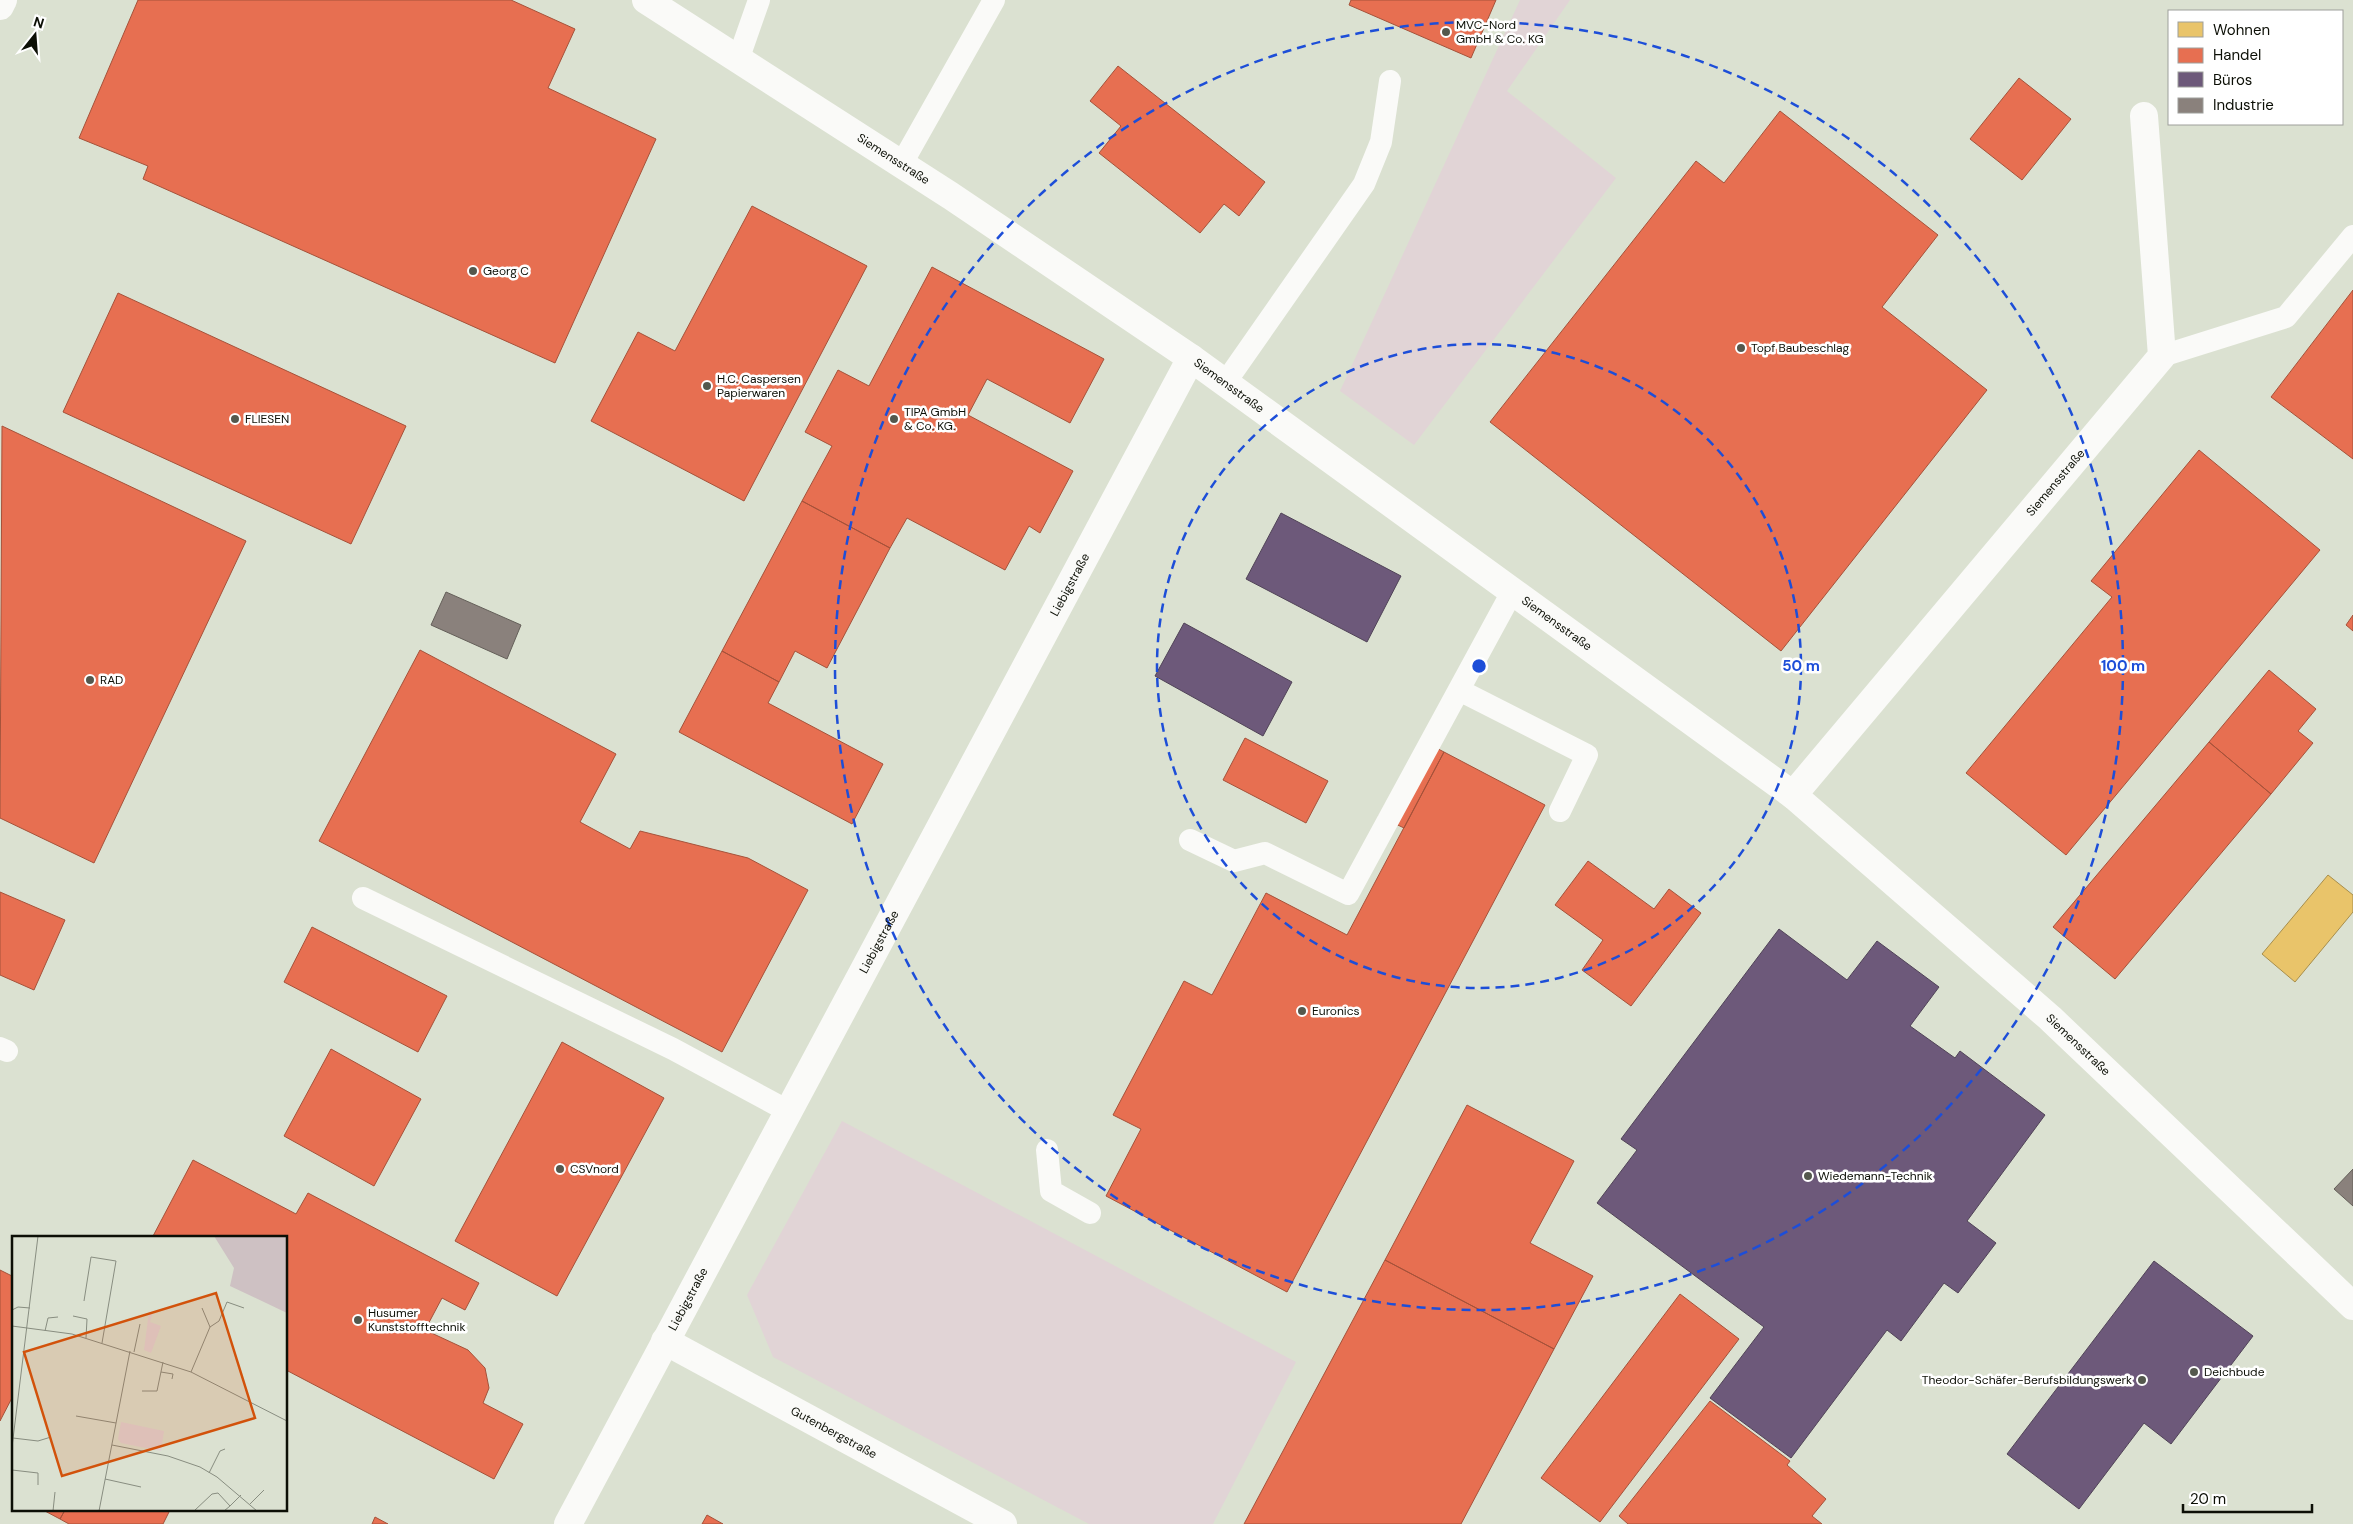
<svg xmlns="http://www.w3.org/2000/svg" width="2353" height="1524" font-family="'DM Sans',sans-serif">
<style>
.green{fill:#e1d4d6}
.homes{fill:#e9c46a;stroke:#a78e4c}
.shops{fill:#e76f51;stroke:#a5523a}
.offices{fill:#6d597a;stroke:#504357}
.industry{fill:#8a817c;stroke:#645f59}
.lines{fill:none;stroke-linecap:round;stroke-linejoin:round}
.lane{stroke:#fafaf8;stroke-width:22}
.street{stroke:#fafaf8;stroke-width:28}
.secondary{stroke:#fafaf8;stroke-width:28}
.ring{fill:none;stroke:#1d4ed8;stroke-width:2.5;stroke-dasharray:9 6}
.poi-dot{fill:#54584d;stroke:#fff;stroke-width:2}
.labels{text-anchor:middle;stroke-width:5;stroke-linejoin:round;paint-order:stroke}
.poi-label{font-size:12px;fill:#0c0f06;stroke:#fff;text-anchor:start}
.street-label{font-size:12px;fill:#0c0f06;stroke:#fff}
.inset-road{fill:none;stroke:#888d80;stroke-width:1}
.view{fill:#d2520b;fill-opacity:0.15;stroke:#d2520b;stroke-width:2.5}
.inset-edge{fill:none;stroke:#0c0f06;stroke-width:2.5}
.centre{fill:#1d4ed8;stroke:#fff;stroke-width:2.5}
.ring-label{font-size:15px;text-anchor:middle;font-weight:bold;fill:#1d4ed8;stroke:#fff;stroke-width:5;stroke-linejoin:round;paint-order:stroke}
</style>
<rect width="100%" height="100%" fill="#dbe1d1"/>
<path class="green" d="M1520,0H1570L1507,91L1616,178L1414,445L1340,391Z
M842,1121L1296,1362L1213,1524H1089L773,1357L747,1295Z"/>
<path class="homes" d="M2328,875L2353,895V912L2295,982L2262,954Z"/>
<path class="shops" d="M138,0H511L575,29L548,88L656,139L555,363L143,179L148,166L79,138Z
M1351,0H1496L1471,58L1349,5Z
M1118,66L1265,182L1239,216L1224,204L1200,233L1099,153L1121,126L1090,101Z
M2019,78L2071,119L2022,180L1970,139Z
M1780,111L1938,235L1882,307L1987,390L1781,651L1490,422L1696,161L1724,183Z
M752,206L867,266L744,501L591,421L638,332L675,351Z
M932,267L1104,359L1070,423L987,379L968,415L1073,471L1040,533L1029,526L1005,570L907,518L890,548L802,501L832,446L805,432L838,370L869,386Z
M2353,290V459L2271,397Z
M118,293L406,426L351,544L63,412Z
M2,426L246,541L94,863L0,818Z
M2199,450L2320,550L2066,855L1966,773L2112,597L2091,581Z
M802,501L890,548L827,668L795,651L779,682L722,651Z
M2353,615V631L2346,625Z
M420,650L616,754L580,822L630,849L640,831L748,858L808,890L722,1052L319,841Z
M722,651L779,682L768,703L883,764L852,824L679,732Z
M2269,670L2316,709L2298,731L2313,743L2271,794L2209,742Z
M1245,738L1328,781L1306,823L1223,780Z
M1421,740L1444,752L1404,828L1379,816Z
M2209,742L2271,794L2115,979L2053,927Z
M1444,752L1545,805L1287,1292L1106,1196L1141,1129L1113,1115L1184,981L1212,995L1266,893L1347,935Z
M1588,861L1654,909L1669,889L1701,913L1631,1006L1582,970L1603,940L1555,905Z
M0,892L65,920L34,990L0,975Z
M312,927L447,996L418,1052L284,982Z
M562,1042L664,1098L557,1296L455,1241Z
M331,1049L421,1099L374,1186L284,1136Z
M1467,1105L1574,1161L1530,1243L1593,1276L1554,1349L1385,1260Z
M193,1160L296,1214L308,1193L479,1283L465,1310L442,1298L425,1330L468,1350L485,1368L489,1388L483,1403L523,1424L494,1479L286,1370V1238H152Z
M1385,1260L1554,1349L1461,1524H1244Z
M0,1270L14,1277V1394L0,1421Z
M1680,1294L1739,1339L1600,1522L1541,1478Z
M1710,1401L1790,1461L1787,1465L1826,1499L1812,1516L1822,1524H1628L1619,1516Z
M43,1510H65L60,1519Z
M65,1510H170L163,1524H69L60,1519Z
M707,1515L723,1524H702Z
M375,1517L388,1524H372Z"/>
<path class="offices" d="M1281,513L1401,576L1367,642L1246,579Z
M1184,623L1292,682L1263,736L1155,676Z
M1779,929L1847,980L1877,941L1939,987L1910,1026L1955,1058L1960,1051L2045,1115L1967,1221L1996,1243L1958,1293L1944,1283L1901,1341L1887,1330L1791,1458L1710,1398L1764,1327L1597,1203L1637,1150L1621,1139Z
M2154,1261L2253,1336L2171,1444L2144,1423L2079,1509L2007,1454Z"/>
<path class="industry" d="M446,592L521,625L507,659L431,625Z
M2353,1169V1206L2334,1189Z"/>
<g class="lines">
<path class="lane" d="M738,60L759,0
M901,165L994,0
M2162,356L2286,317L2353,236
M1225,383L1364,184L1381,142L1390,81
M1459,690L1587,755L1560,811
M1190,840L1234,861L1265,853L1348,894L1512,592
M363,898L673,1049L788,1111
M0,1048L7,1051
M1047,1150L1051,1191L1090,1213"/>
<g class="street">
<path d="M0,6L3,0"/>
<path id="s1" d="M1793,795L2162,356L2144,116"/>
<path id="s2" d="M665,1341L1003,1524"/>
<path id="s3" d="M568,1524L1191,358"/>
</g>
<path class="secondary" id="s4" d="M646,0L951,196L1191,358L1793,795L2050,1018L2353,1306"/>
</g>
<g class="ring">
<circle cx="1479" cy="666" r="322"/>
<circle cx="1479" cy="666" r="644"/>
</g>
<g class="poi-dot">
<circle cx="1446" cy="32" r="5"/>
<circle cx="473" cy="271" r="5"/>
<circle cx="1741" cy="348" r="5"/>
<circle cx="707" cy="386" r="5"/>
<circle cx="235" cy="419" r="5"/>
<circle cx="894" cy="419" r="5"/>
<circle cx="90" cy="680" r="5"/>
<circle cx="1302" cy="1011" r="5"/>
<circle cx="560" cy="1169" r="5"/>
<circle cx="1808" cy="1176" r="5"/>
<circle cx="358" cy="1320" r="5"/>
<circle cx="2194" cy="1372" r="5"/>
<circle cx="2142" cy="1380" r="5"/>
</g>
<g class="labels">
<g class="poi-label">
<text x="1456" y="29">MVC-Nord<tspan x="1456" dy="14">GmbH &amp; Co. KG</tspan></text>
<text x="483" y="275">Georg C</text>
<text x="1751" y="352">Topf Baubeschlag</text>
<text x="717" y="383">H.C. Caspersen<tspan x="717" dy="14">Papierwaren</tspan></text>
<text x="904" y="416">TIPA GmbH<tspan x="904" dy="14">&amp; Co. KG.</tspan></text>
<text x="245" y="423">FLIESEN</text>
<text x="100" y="684">RAD</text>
<text x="1312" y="1015">Euronics</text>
<text x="570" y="1173">CSVnord</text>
<text x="1818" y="1180">Wiedemann-Technik</text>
<text x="368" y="1317">Husumer<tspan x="368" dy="14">Kunststofftechnik</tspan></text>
<text x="2204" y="1376">Deichbude</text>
<text x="2132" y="1384" text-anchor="end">Theodor-Schäfer-Berufsbildungswerk</text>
</g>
<g class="street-label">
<text dy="4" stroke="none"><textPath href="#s4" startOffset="294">Siemensstraße</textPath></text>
<text dy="4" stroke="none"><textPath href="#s4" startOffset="699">Siemensstraße</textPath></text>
<text dy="4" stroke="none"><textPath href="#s1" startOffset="408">Siemensstraße</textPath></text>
<text dy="4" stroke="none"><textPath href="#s3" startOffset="1065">Liebigstraße</textPath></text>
<text dy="4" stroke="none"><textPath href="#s4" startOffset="1104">Siemensstraße</textPath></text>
<text dy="4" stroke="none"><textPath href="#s3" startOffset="660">Liebigstraße</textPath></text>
<text dy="4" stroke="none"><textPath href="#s4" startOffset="1775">Siemensstraße</textPath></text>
<text dy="4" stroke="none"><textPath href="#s3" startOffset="255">Liebigstraße</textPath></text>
<text dy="4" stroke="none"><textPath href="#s2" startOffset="192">Gutenbergstraße</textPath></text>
</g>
</g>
<g transform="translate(12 1236)">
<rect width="275" height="275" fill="#dbe1d1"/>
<path d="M137,75L141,76L138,86L149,90L139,117L132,114ZM109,186L152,195L149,215L109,207L106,203Z" fill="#e1d4d6"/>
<path d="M202,0H275V77L218,50L222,32Z" fill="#cec1c3"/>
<path class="inset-road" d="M72,65L79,21L104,25L90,107M0,74L6,71L18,72M61,80L75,83L74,102M0,90L60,98L179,136L275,185M198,91L207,85L215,66L232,72M33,95L36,82L46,81M122,116L128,88M149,136L161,138L160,143M179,136L198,91L190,72M130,155H145L151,126M64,180L104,187M1,202L26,205L39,201M100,209L156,220L188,231L205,241L245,275M0,211L26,0M0,234L26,237V249M197,237L208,215L213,213M93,243L129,251M238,268L252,254M218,270L229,259M41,275L43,256M87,275L118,115M182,275L200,258L206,257L218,270L212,275"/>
<path class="view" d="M204,57L243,182L50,240L12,116Z"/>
<rect width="275" height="275" class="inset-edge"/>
</g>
<circle cx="1479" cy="666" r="8" class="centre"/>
<g class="ring-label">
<text x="1801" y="671">50 m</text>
<text x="2123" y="671">100 m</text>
</g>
<rect x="2168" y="10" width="175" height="115" fill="#ffffff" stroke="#9e9f9b"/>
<rect x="2178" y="22" width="25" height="15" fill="#e9c46a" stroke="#9e9f9b"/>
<text x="2213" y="35" font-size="15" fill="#0c0f06">Wohnen</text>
<rect x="2178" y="48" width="25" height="15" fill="#e76f51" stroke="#9e9f9b"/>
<text x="2213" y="60" font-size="15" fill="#0c0f06">Handel</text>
<rect x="2178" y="72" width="25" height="15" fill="#6d597a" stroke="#9e9f9b"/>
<text x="2213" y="85" font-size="15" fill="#0c0f06">Büros</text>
<rect x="2178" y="98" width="25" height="15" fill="#8a817c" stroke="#9e9f9b"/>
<text x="2213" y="110" font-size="15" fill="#0c0f06">Industrie</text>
<g transform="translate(35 35) rotate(17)" stroke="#ffffff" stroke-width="4" paint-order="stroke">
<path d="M0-4L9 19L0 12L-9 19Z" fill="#0c0f06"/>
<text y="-8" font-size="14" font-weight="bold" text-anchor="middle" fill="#0c0f06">N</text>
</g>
<path d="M2183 1504v8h129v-8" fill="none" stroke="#0c0f06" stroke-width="2.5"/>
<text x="2190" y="1504" font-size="15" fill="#0c0f06" stroke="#ffffff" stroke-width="4" paint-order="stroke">20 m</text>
</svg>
